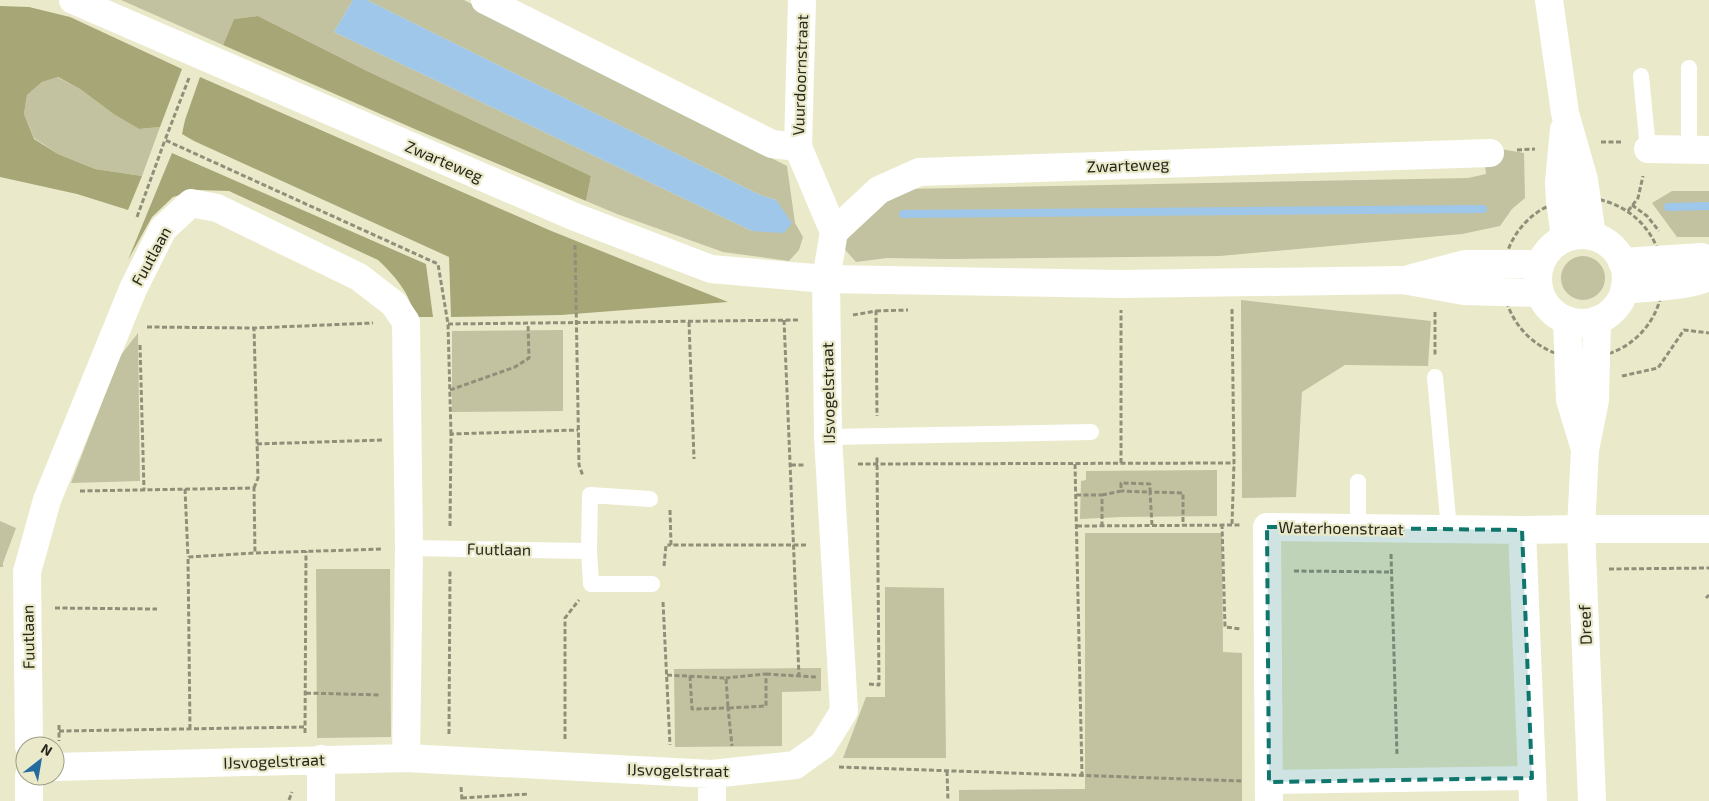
<svg xmlns="http://www.w3.org/2000/svg" width="1709" height="801" font-family="'Exo 2',sans-serif">
<style>
.green{fill:#c2c2a1}
.forest{fill:#a6a676}
.water{fill:#9fc7e9}
.lines{fill:none;stroke-linecap:round;stroke-linejoin:round}
.stream{stroke:#9fc7e9;stroke-width:8}
.path{stroke:#90907a;stroke-width:3;stroke-dasharray:5 2.5;stroke-linecap:butt}
.service{stroke:#fff;stroke-width:16}
.pedestrian{stroke:#fff;stroke-width:24}
.minor{stroke:#fff;stroke-width:28}
.tertiary{stroke:#fff;stroke-width:28}
.secondary{stroke:#fff;stroke-width:28}
.marked{fill:#0f766e;fill-opacity:0.2;stroke:#0f766e;stroke-width:4;stroke-dasharray:10 6;stroke-linejoin:round}
.labels{text-anchor:middle;stroke-width:4.5;stroke-linejoin:round;paint-order:stroke}
.street-label{font-size:16px;fill:#26261b;stroke:#eaeacb}
</style>
<rect width="100%" height="100%" fill="#eaeacb"/>
<path class="green" d="M121,0H353L334,32L752,231L776,200L760,195L367,0H464L787,166L795,223L803,237L799,250L789,261L723,252L617,214L586,201L591,176L367,71L258,16L234,19L223,45Z
M57,77L80,89L115,115L139,129L160,127L142,176L95,169L58,154L34,138L24,114L27,95L42,82Z
M1477,145L1524,153L1525,198L1512,209L1500,226L1462,234L1220,256L951,259L887,258L856,262L841,245L876,206L905,189L1468,178L1486,174L1484,156Z
M1672,191H1709V237H1677L1652,203Z
M1561 278a22 22 0 1 1 44 0a22 22 0 1 1-44 0Z
M1241,300L1431,321L1428,366L1345,365L1302,392L1296,497L1242,498Z
M563,330V411L452,412V331Z
M138,333L140,481L71,483L120,356Z
M1217,470V516L1121,517L1080,519L1081,481L1086,480V471Z
M0,521L16,528L3,563V567H0Z
M1085,533H1222L1223,652L1242,653V801H959V790L1085,789Z
M316,569H390L391,737L317,738Z
M885,587L944,588L946,758H843L866,697H885Z
M821,668V691L782,692V746L675,747L674,669Z"/>
<path class="forest" d="M0,6L29,7L70,17L182,69L160,127L139,129L115,115L80,89L58,77L42,82L27,95L24,114L34,139L58,154L95,169L142,176L128,210L77,194L0,177Z
M258,16L367,71L591,176L586,201L417,130L223,45L234,19Z
M200,77L549,230L728,302L561,315L451,317L449,257L194,141L182,134L185,120Z
M172,153L426,264L433,317H414C411,294 395,276 378,260L229,191L198,190L173,197L152,217L128,260Z"/>
<path class="water" d="M353,0H367L760,195L776,200L792,223L784,233L752,231L334,32Z"/>
<g class="lines">
<path class="stream" d="M1668,207L1709,206
M903,214L1483,209"/>
<path class="path" d="M189,78L165,140L438,264L448,324L451,434
M1601,142H1622
M1517,150L1535,149
M1503 278a80 80 0 1 1 160 0a80 80 0 1 1-160 0Z
M1632,205L1647,216L1659,231
M1628,211L1638,198L1643,176
M137,217L165,140
M575,245L579,465L583,476
M1232,309L1234,463L1232,524
M876,311L908,310
M1435,312V356
M853,315L876,311L877,416
M784,320L799,676
M689,322L694,459
M448,324L800,320
M147,327L254,328L373,323
M140,345L144,490
M1622,376L1658,368L1684,330L1709,333
M450,390L515,367L529,358L528,324
M257,444L382,440
M1121,463V310
M858,464L1234,463
M1075,464L1082,775
M791,465H804
M254,488L258,478L254,328
M185,489L188,557
M80,491L254,488L255,553L383,549
M1076,495H1102V525
M1102,495L1121,491V483L1150,484V492L1121,491
M670,510L671,545H807
M1222,524L1225,627L1241,629
M1152,525L1150,492L1183,493V525
M450,526L451,434L578,430
M1077,526L1241,525
M1391,554L1397,755
M664,566L666,545H671
M1609,569L1709,568
M1294,571L1391,572
M1706,598L1709,595
M663,602L670,745
M55,608L157,609
M766,674L816,677
M667,675L726,678L728,708L766,706V674L726,678
M690,676L692,709L728,708L732,746
M869,684L879,685L877,457
M306,693L380,695
M59,725V741
M190,729L188,557L255,553
M59,731L305,727
M305,733L306,551
M449,734L450,570
M565,739V618L579,600
M839,767L1243,781
M947,771L948,801
M461,787L462,801
M462,798L529,794
M289,800L292,792"/>
<path class="service" d="M1689,68V150
M1641,76L1648,149
M1435,377L1449,529
M828,437L1091,432
M1358,528V482
M409,548L589,551L590,495L650,499
M589,551L591,584H652"/>
<path class="pedestrian" d="M1269,782L1532,778"/>
<path class="minor" d="M485,0L772,144L798,147
M802,0L798,147L834,232
M1549,0L1565,113L1584,180L1592,236
M1564,129L1559,182L1560,200L1565,238
M1648,149L1709,150
M1522,530L1533,801
M29,746L27,572L47,500L133,289L163,229L191,203L217,208L359,277L394,304L406,322L409,548L406,758
M55,767L406,758L712,774L795,765L823,745L844,711L828,437L826,279L834,232L879,190L919,172L1490,153
M29,776V801
M321,801V759
M712,801V774
M1269,801L1267,527L1522,530L1581,529H1709"/>
<path class="tertiary" d="M1567,320L1570,400L1584,446
M1592,801L1581,529L1585,450L1595,400L1597,320"/>
<path class="secondary" d="M73,0L575,217L711,269L826,279L1121,284L1403,280L1464,291L1540,293
M1538 279a44 44 0 1 1 88 0a44 44 0 1 1-88 0Z
M1622,262L1702,257L1709,260
M1412,278L1465,264H1540
M1624,290C1649,287 1686,287 1709,277"/>
</g>
<path class="marked" d="M1267,527L1522,530L1532,778L1269,782Z"/>
<g class="labels">
<g class="street-label">
<text transform="translate(800 75) rotate(-88)" y="6">Vuurdoornstraat</text>
<text transform="translate(444 161) rotate(23)" y="6">Zwarteweg</text>
<text transform="translate(1128 165) rotate(-2)" y="6">Zwarteweg</text>
<text transform="translate(151 256) rotate(-61)" y="6">Fuutlaan</text>
<text transform="translate(828 393) rotate(-91)" y="6">IJsvogelstraat</text>
<text transform="translate(1341 528) rotate(1)" y="6">Waterhoenstraat</text>
<text transform="translate(499 549) rotate(1)" y="6">Fuutlaan</text>
<text transform="translate(1585 625) rotate(-92)" y="6">Dreef</text>
<text transform="translate(28 637) rotate(-91)" y="6">Fuutlaan</text>
<text transform="translate(274 761) rotate(-2)" y="6">IJsvogelstraat</text>
<text transform="translate(678 770) rotate(1)" y="6">IJsvogelstraat</text>
</g>
</g>
<g transform="translate(40 761) rotate(31)"><circle r="24" fill="#eaeacb" stroke="#9c9c85"/>
<path d="M0-4L9 19L0 12L-9 19Z" fill="#256ba0"/>
<text y="-8" font-size="14" font-weight="bold" text-anchor="middle" fill="#26261b">N</text>
</g>
</svg>
